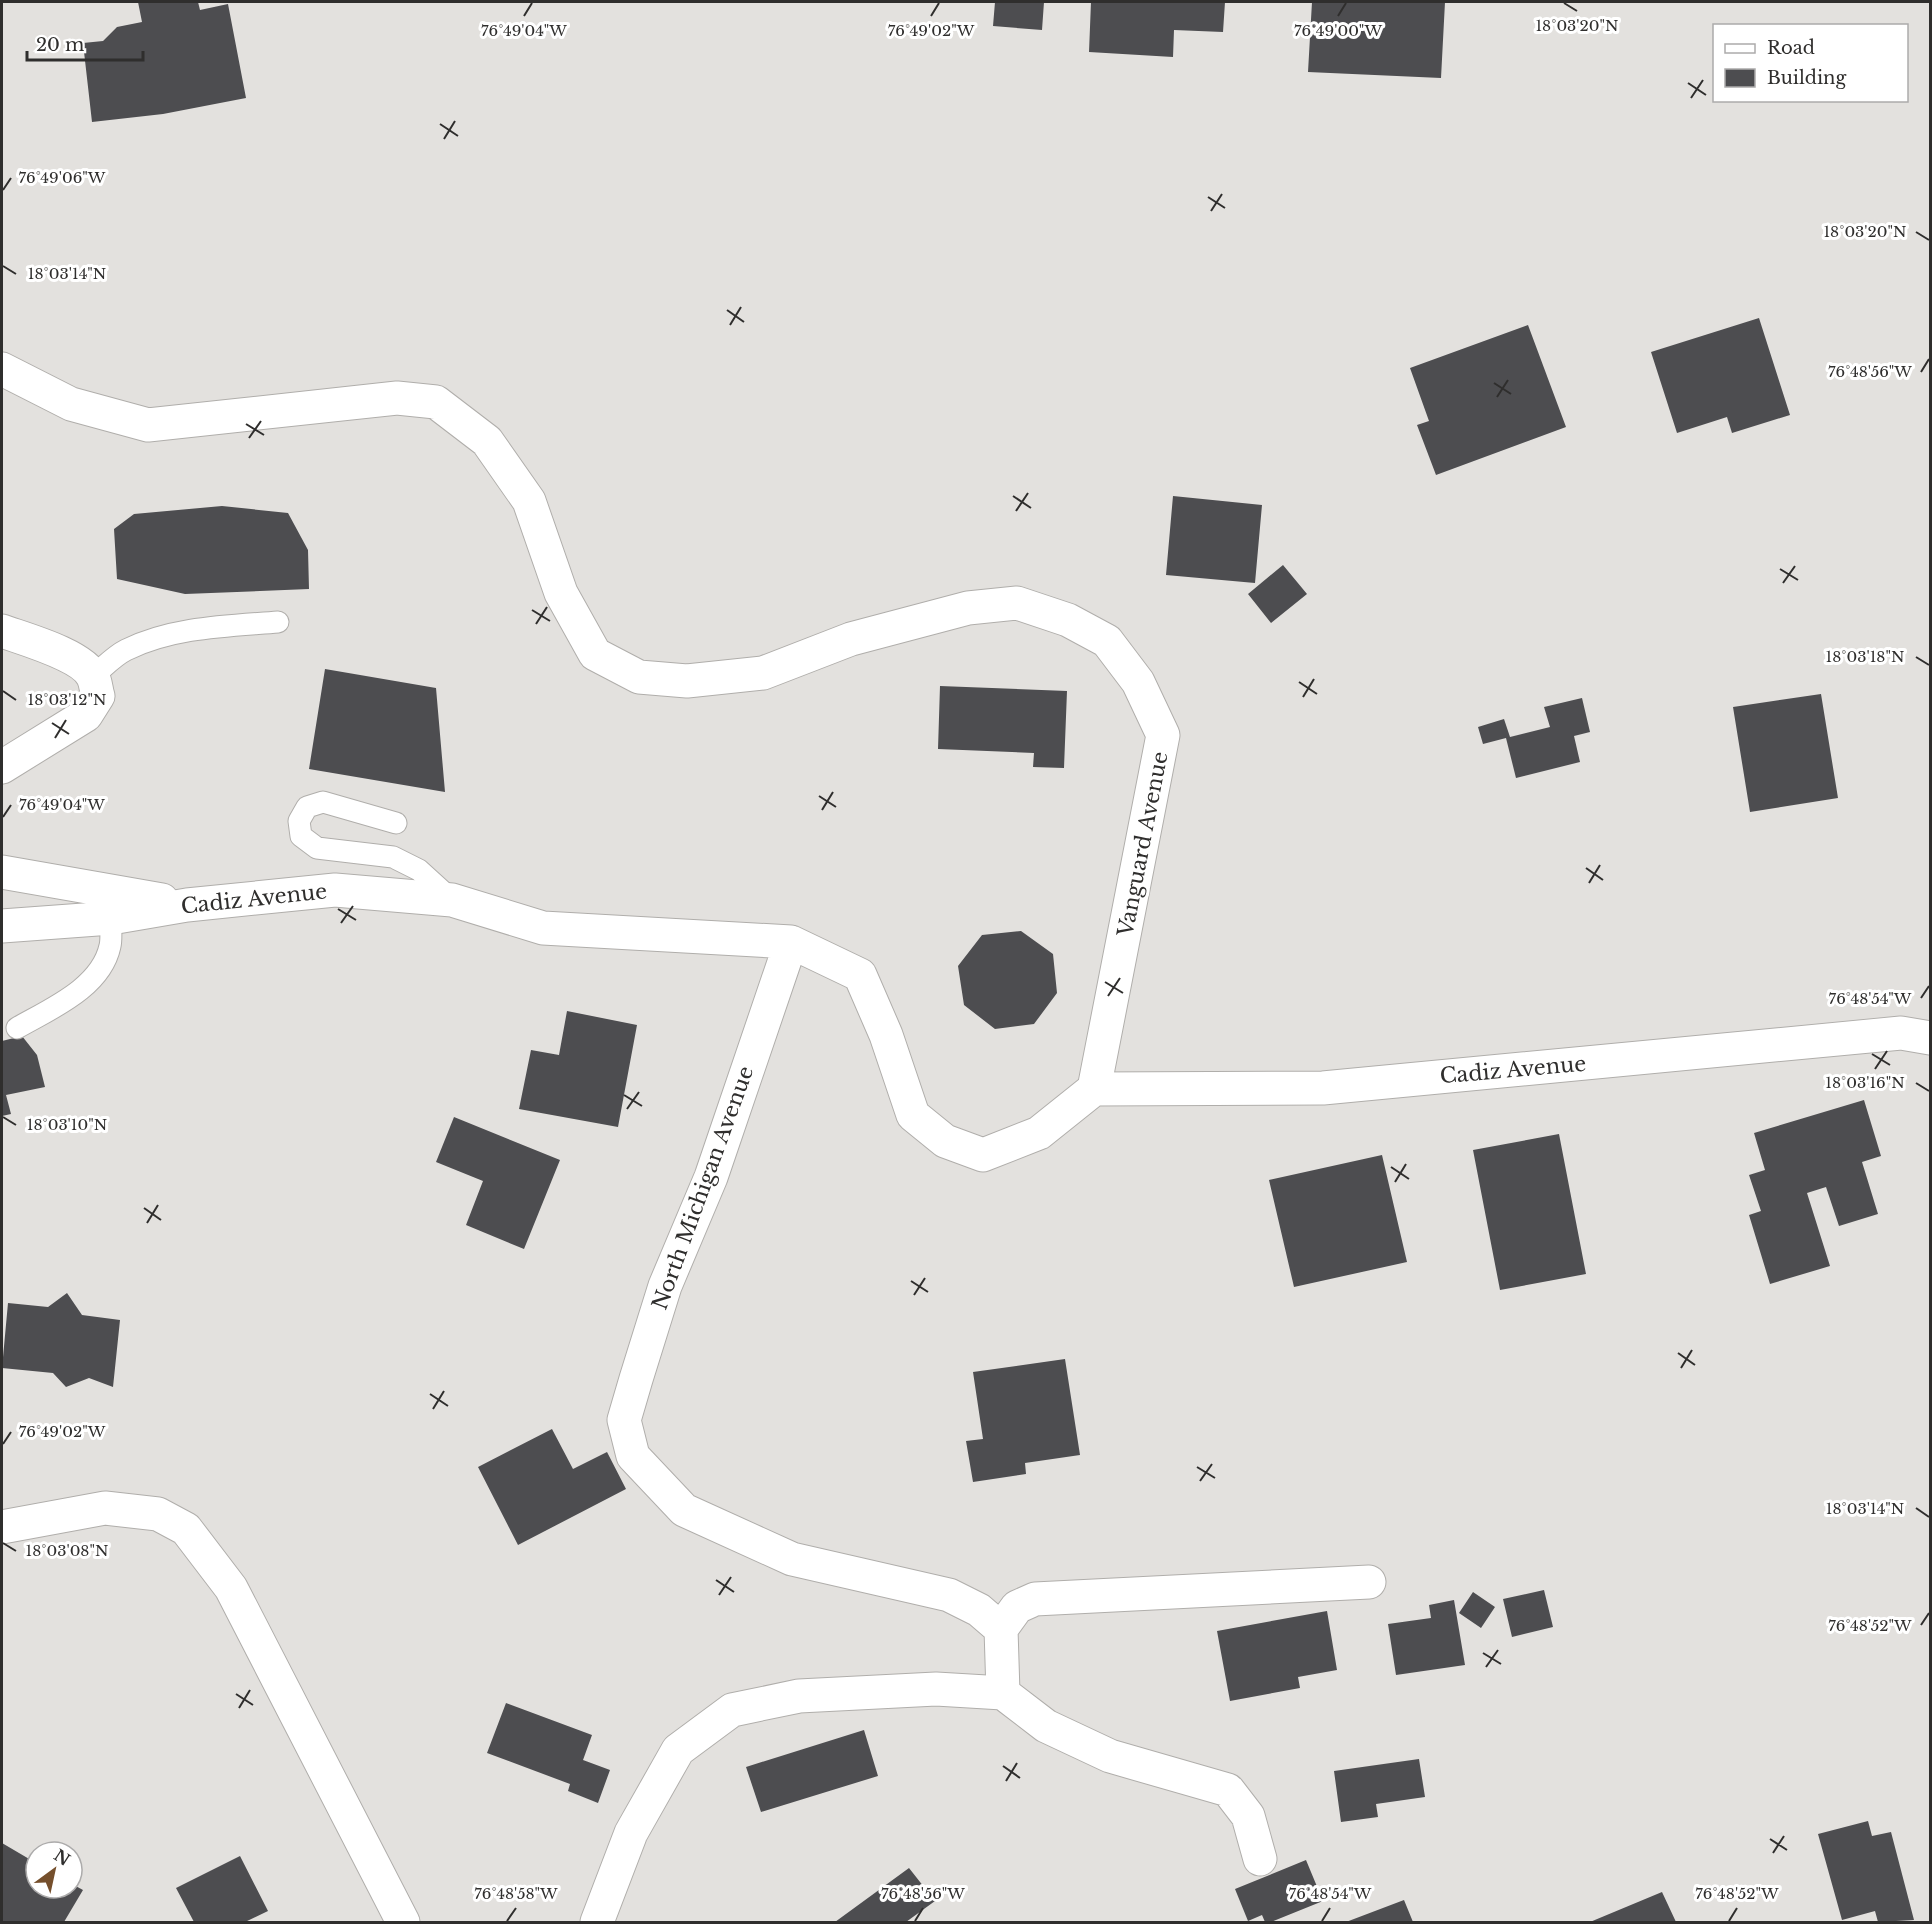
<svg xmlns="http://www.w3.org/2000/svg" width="1932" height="1924" font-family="'Libre Baskerville',serif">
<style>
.building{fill:#4d4d50}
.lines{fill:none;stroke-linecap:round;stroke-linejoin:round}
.lane-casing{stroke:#b0aeab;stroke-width:23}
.street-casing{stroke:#b0aeab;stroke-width:35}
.lane{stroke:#fff;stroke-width:21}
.street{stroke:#fff;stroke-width:33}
.ticks{fill:none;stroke:#2f2e2d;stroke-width:2}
.labels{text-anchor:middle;stroke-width:6;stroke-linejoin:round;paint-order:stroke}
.street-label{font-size:21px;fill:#2f2e2d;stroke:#fff}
.ticks-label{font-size:15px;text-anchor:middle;fill:#2f2e2d;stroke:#fff;stroke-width:6;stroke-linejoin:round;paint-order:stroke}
</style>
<rect width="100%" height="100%" fill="#e3e1de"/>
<path class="building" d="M138,2H198L200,10L228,4L246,98L163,114L92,122L83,43L103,41L117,27L142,22Z
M995,2H1044L1042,30L993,26Z
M1091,2H1225L1223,32L1174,30L1173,57L1089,52Z
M1312,2H1445L1441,78L1308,72Z
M1759,318L1790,415L1732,433L1727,417L1677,433L1651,352Z
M1528,325L1566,427L1436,475L1417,425L1429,421L1410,368Z
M1173,496L1262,505L1255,583L1166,575Z
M222,506L288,513L308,550L309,589L185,594L117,579L114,529L134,514Z
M1283,565L1307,594L1271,623L1248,594Z
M325,669L436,688L445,792L309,769Z
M940,686L1067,691L1064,768L1033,767L1034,753L938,749Z
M1821,694L1838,798L1750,812L1733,707Z
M1582,698L1590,732L1574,736L1580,762L1516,778L1506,738L1483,744L1478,727L1504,719L1510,737L1550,727L1544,707Z
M1021,931L1053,954L1057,993L1034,1024L995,1029L964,1005L958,966L982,935Z
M567,1011L637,1025L618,1127L519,1109L531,1050L559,1055Z
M22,1036L37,1055L45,1087L6,1095L11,1114L2,1116V1041Z
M1864,1100L1881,1156L1862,1162L1878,1214L1839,1226L1826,1187L1807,1193L1830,1266L1770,1284L1749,1215L1761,1211L1749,1175L1765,1170L1754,1133Z
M454,1117L560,1160L524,1249L466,1225L483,1181L436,1162Z
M1559,1134L1586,1274L1500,1290L1473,1150Z
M1382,1155L1407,1262L1294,1287L1269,1180Z
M67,1293L82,1315L120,1320L113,1387L89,1378L66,1387L53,1373L2,1368L8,1303L48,1307Z
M1065,1359L1080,1455L1025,1463L1026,1474L973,1482L966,1441L983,1439L973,1372Z
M552,1429L573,1469L607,1452L626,1489L518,1545L478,1467Z
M1544,1590L1553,1627L1512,1637L1503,1599Z
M1473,1592L1495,1607L1481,1628L1459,1613Z
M1454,1600L1465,1665L1396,1675L1388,1624L1431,1618L1429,1605Z
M1327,1611L1337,1670L1298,1677L1300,1688L1230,1701L1217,1631Z
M506,1703L592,1735L583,1760L610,1770L598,1803L568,1791L570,1784L487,1753Z
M864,1730L878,1776L761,1812L746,1767Z
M1419,1759L1425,1797L1376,1804L1378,1817L1341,1822L1334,1771Z
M1868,1821L1872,1836L1891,1832L1914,1920L1878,1922L1875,1911L1842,1920L1818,1834Z
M2,1843L36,1863V1888H72V1884L83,1890L64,1922H2Z
M240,1856L268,1911L245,1922H194L176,1888Z
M1306,1860L1323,1901L1271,1922H1265L1262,1915L1248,1921L1235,1889Z
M909,1868L935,1901L906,1922H835Z
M1662,1892L1676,1922H1590Z
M1404,1900L1413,1922H1346Z"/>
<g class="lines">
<defs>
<path id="lane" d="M93,676C104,667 114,656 126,650C172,627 228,626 278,622
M396,823L323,802L307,807L299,821L301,836L317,848L393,857L419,870L452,900
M17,1028C50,1009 101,988 110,946C112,938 110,927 111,918"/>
<path id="street" d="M2,369L71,404L148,425L397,398L436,402L487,441L529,501L561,593L595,654L639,677L687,681L763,673L851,639L968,608L1017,603L1068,620L1107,641L1138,682L1163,735L1094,1089
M2,631C24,639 83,655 93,677C96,683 96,690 98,696L86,715L2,767
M2,872L162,900
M2,926L111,918L187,905L335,890L452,900L543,928L791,942
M1094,1089L1323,1088L1901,1033L1930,1038
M2,1527L105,1508L158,1514L186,1529L231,1588L403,1922
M1001,1629L979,1610L949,1595L792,1559L684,1510L633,1456L624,1420L636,1379L665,1286L711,1177L791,942L860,975L886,1035L913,1115L945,1141L983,1155L1039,1133L1094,1089
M1003,1693L1046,1726L1110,1756L1228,1790L1248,1816L1260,1859
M597,1922L631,1833L678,1750L732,1710L799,1696L936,1689L1003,1693L1001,1629L1017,1607L1035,1599L1369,1582"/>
</defs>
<use href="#lane" class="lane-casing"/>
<use href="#street" class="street-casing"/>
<use href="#lane" class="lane"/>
<use href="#street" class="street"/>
</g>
<path class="ticks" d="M1564,3L1577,11M524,16L532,3M931,16L939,3M1338,16L1346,3M1688,83L1706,95M1691,98L1703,80M440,124L458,136M444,139L455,121M3,190L11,178M1208,197L1225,208M1211,211L1222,194M1916,232L1929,240M3,266L16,274M727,310L744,322M730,325L741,307M1921,372L1929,359M1494,383L1511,394M1497,397L1508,380M246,424L264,435M249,438L261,421M1013,496L1031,508M1016,511L1028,493M1780,569L1798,580M1783,583L1795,566M532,610L550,621M536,624L547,607M1916,657L1929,665M1299,682L1317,694M3,691L16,700M1303,697L1314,679M52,723L69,734M55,738L66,720M819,796L836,807M822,810L833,792M3,817L11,805M1586,868L1603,880M1589,883L1600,865M338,909L356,920M341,923L353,906M1105,982L1123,993M1108,996L1120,978M1921,998L1929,986M1872,1054L1890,1065M1875,1069L1887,1051M1916,1083L1929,1091M624,1095L642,1106M627,1109L639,1092M3,1117L16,1125M1391,1167L1409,1179M1395,1182L1406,1164M144,1208L161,1220M147,1223L158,1205M911,1281L928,1292M914,1295L925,1278M1678,1353L1695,1365M1681,1368L1692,1350M430,1394L448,1406M433,1409L444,1391M3,1444L11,1432M1197,1467L1215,1478M1200,1481L1212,1464M1916,1508L1929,1517M3,1543L16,1551M716,1580L734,1592M719,1595L731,1577M1921,1625L1929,1613M1483,1653L1501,1664M1486,1667L1498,1650M236,1694L253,1705M239,1708L250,1690M1003,1766L1020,1778M1006,1781L1017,1763M1770,1839L1787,1850M1773,1853L1784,1836M507,1921L516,1908M915,1921L923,1908M1322,1921L1330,1908M1729,1921L1737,1908"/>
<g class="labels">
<g class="street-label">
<text transform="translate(1143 844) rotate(-79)" y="7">Vanguard Avenue</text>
<text transform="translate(254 899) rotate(-6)" y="7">Cadiz Avenue</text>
<text transform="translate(1513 1070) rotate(-5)" y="7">Cadiz Avenue</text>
<text transform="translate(703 1188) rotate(-70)" y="7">North Michigan Avenue</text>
</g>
</g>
<g class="ticks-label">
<text x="1577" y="31">18°03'20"N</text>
<text x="524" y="36">76°49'04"W</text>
<text x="931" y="36">76°49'02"W</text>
<text x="1338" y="36">76°49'00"W</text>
<text x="62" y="183">76°49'06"W</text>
<text x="1865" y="237">18°03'20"N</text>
<text x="67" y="279">18°03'14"N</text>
<text x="1870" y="377">76°48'56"W</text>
<text x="1865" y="662">18°03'18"N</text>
<text x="67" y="705">18°03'12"N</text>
<text x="62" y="810">76°49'04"W</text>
<text x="1870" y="1004">76°48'54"W</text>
<text x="1865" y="1088">18°03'16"N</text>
<text x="67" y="1130">18°03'10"N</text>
<text x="62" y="1437">76°49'02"W</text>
<text x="1865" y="1514">18°03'14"N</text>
<text x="67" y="1556">18°03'08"N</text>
<text x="1870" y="1631">76°48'52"W</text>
<text x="516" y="1899">76°48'58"W</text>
<text x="923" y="1899">76°48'56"W</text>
<text x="1330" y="1899">76°48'54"W</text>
<text x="1737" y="1899">76°48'52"W</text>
</g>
<rect width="1932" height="1924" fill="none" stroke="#2f2e2d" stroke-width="6"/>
<rect x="1713" y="24" width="195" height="78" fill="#ffffff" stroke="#acabab" stroke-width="1.5"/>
<rect x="1725" y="44" width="30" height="9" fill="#ffffff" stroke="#acabab" stroke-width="1.5"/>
<text x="1767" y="54" font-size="18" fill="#2f2e2d">Road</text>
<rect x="1725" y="69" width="30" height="18" fill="#4d4d50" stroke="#acabab" stroke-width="1.5"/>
<text x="1767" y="84" font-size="18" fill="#2f2e2d">Building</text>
<g transform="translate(54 1870) rotate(33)"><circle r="28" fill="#ffffff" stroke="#acabab" stroke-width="1.5"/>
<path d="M0-4.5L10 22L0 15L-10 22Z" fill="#754f2c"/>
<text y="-9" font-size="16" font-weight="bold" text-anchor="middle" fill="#2f2e2d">N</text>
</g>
<path d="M27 51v9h116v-9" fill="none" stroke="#2f2e2d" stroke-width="3"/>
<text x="36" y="51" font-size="18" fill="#2f2e2d" stroke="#ffffff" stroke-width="4.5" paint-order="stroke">20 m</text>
</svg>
